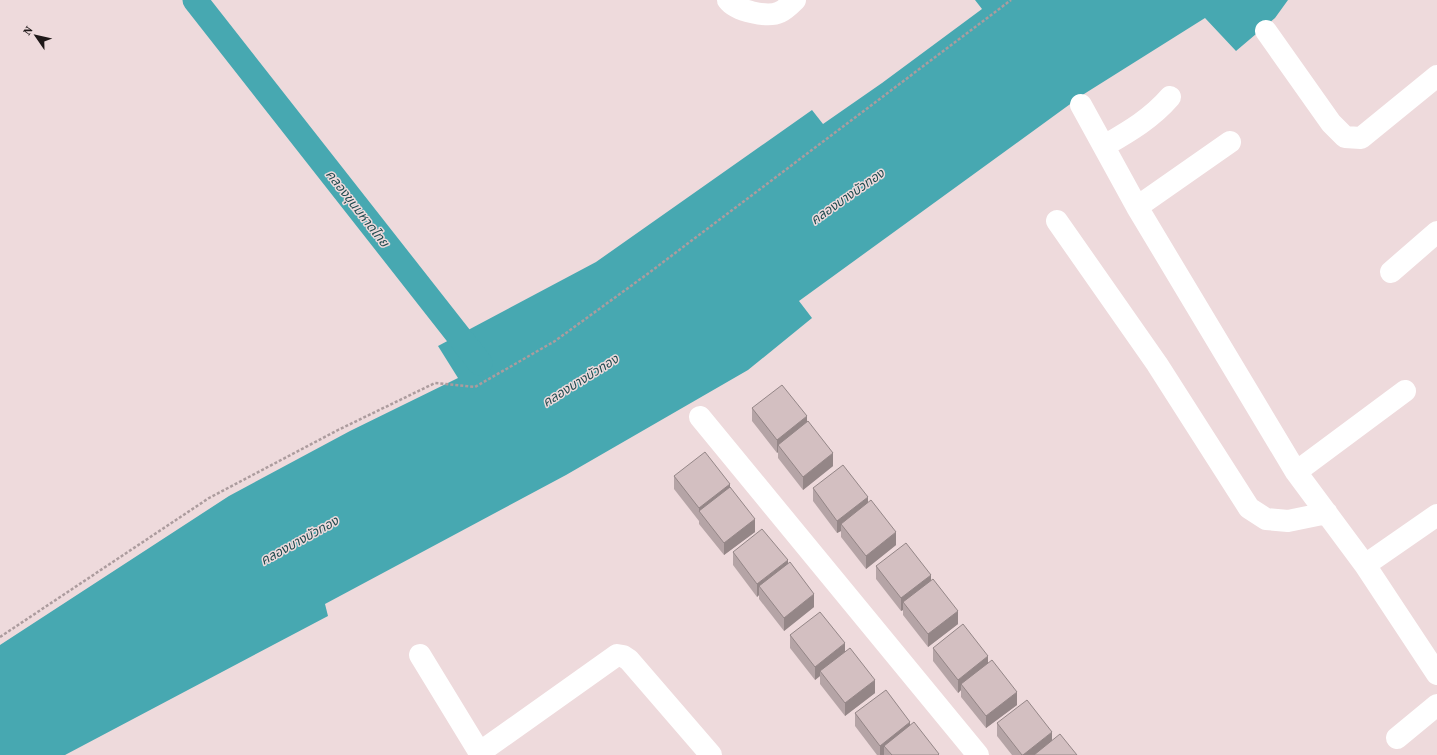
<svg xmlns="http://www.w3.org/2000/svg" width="1437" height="755" font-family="'Source Serif 4','Noto Sans Thai',serif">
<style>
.water{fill:#47a8b1}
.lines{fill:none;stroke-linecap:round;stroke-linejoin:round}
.canal{stroke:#47a8b1;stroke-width:25}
.path{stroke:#ac9c9e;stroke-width:2.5;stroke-dasharray:3 2;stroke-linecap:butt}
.minor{stroke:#fff;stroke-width:22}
.wall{fill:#b5a4a6}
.shaded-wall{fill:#948687}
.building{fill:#d3bfc1;stroke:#948687}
.labels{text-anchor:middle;stroke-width:3;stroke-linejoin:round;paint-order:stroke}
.water-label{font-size:13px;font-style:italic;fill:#1f4b4f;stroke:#eedadc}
</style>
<rect width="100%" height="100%" fill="#eedadc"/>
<path class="water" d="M975,0H1288L1275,18L1236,51L1205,18L1084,94L799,301L812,318L748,370L566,475L325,604L328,616L65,755H0V645L229,496L350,431L458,378L438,346L596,262L812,110L823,124L882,83L982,9Z"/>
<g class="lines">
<path class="canal" d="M195,0L480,363"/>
<path class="path" d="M0,637L209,498L338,430L435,383L475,387L555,341L646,275L1011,0"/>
<path class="minor" d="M728,0C736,11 768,18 780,12C785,10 791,4 795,0
M1266,31L1331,123L1345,137L1361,138L1437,76
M1081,105L1137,207L1296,472L1365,565L1437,674
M1104,146C1128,132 1151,119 1170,97
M1137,207L1230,142
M1057,221L1157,364L1249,508L1266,519L1288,521L1327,513
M1391,272L1437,232
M700,417L978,755
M1296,472L1405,391
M1365,565L1437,515
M420,655L481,755
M1397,738L1437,705
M479,753L617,655L623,656L629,660L711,755"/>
</g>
<path class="wall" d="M752,408L807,422L833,466L803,490L778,458V452L777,453L752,421Z
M674,476L730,487L755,532L724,555L699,524V521L674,489Z
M813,488L868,503L896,545L866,569L841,537V531L837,533L813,501Z
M733,552L788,564L814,607L784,631L759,599V595L757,597L733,565Z
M876,566L931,580L958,624L928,647L903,615V610L901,611L876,579Z
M790,635L845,652L875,693L845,716L820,684V676L815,680L790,648Z
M933,648L988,663L1017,705L986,728L961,697V690L958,693L933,661Z
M855,713L910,725L939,755H877L855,726Z
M997,723L1052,741L1077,755H1012L997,736Z"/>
<path class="shaded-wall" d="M807,416V429L778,445V452L777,453V440Z
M833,453V466L803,490V477Z
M730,484V497L699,511V521V508Z
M868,497V510L841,524V531L837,533V521Z
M755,519V532L724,555V543Z
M896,532V545L866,569V556Z
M788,560V573L759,586V595L757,597V584Z
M931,575V587L903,602V610L901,611V598Z
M814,594V607L784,631V618Z
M958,611V624L928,647V634Z
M845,643V656L820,671V676L815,680V667Z
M988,656V669L961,684V690L958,693V680Z
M875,680V693L845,716V703Z
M1017,692V705L986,728V716Z
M910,722V735L884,746V755H880V746Z
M1052,732V745L1039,755H1023Z"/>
<path class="building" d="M782,385L807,416L777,440L752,408Z
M808,421L833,453L803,477L778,445Z
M705,452L730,484L699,508L674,476Z
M843,465L868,497L837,521L813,488Z
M730,487L755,519L724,543L699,511Z
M871,500L896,532L866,556L841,524Z
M762,529L788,560L757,584L733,552Z
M906,543L931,575L901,598L876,566Z
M790,562L814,594L784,618L759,586Z
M933,579L958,611L928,634L903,602Z
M820,612L845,643L815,667L790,635Z
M963,624L988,656L958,680L933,648Z
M850,648L875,680L845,703L820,671Z
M992,660L1017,692L986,716L961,684Z
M886,690L910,722L880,746L855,713Z
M1027,700L1052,732L1023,755H1022L997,723Z
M914,722L939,754L938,755H892L884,746Z
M1060,734L1077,755H1034Z"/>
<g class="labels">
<g class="water-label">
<text transform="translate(847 196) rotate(-35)" y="5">คลองบางบัวทอง</text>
<text transform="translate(358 208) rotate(52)" y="5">คลองขุนมหาดไทย</text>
<text transform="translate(580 380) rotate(-32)" y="5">คลองบางบัวทอง</text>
<text transform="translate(299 540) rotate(-29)" y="5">คลองบางบัวทอง</text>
</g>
</g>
<g transform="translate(36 36) rotate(304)" stroke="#eedadc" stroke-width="3" paint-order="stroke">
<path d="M0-3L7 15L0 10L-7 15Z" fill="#1f1819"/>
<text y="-6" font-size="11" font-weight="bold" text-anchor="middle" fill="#1f1819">N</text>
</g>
</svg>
